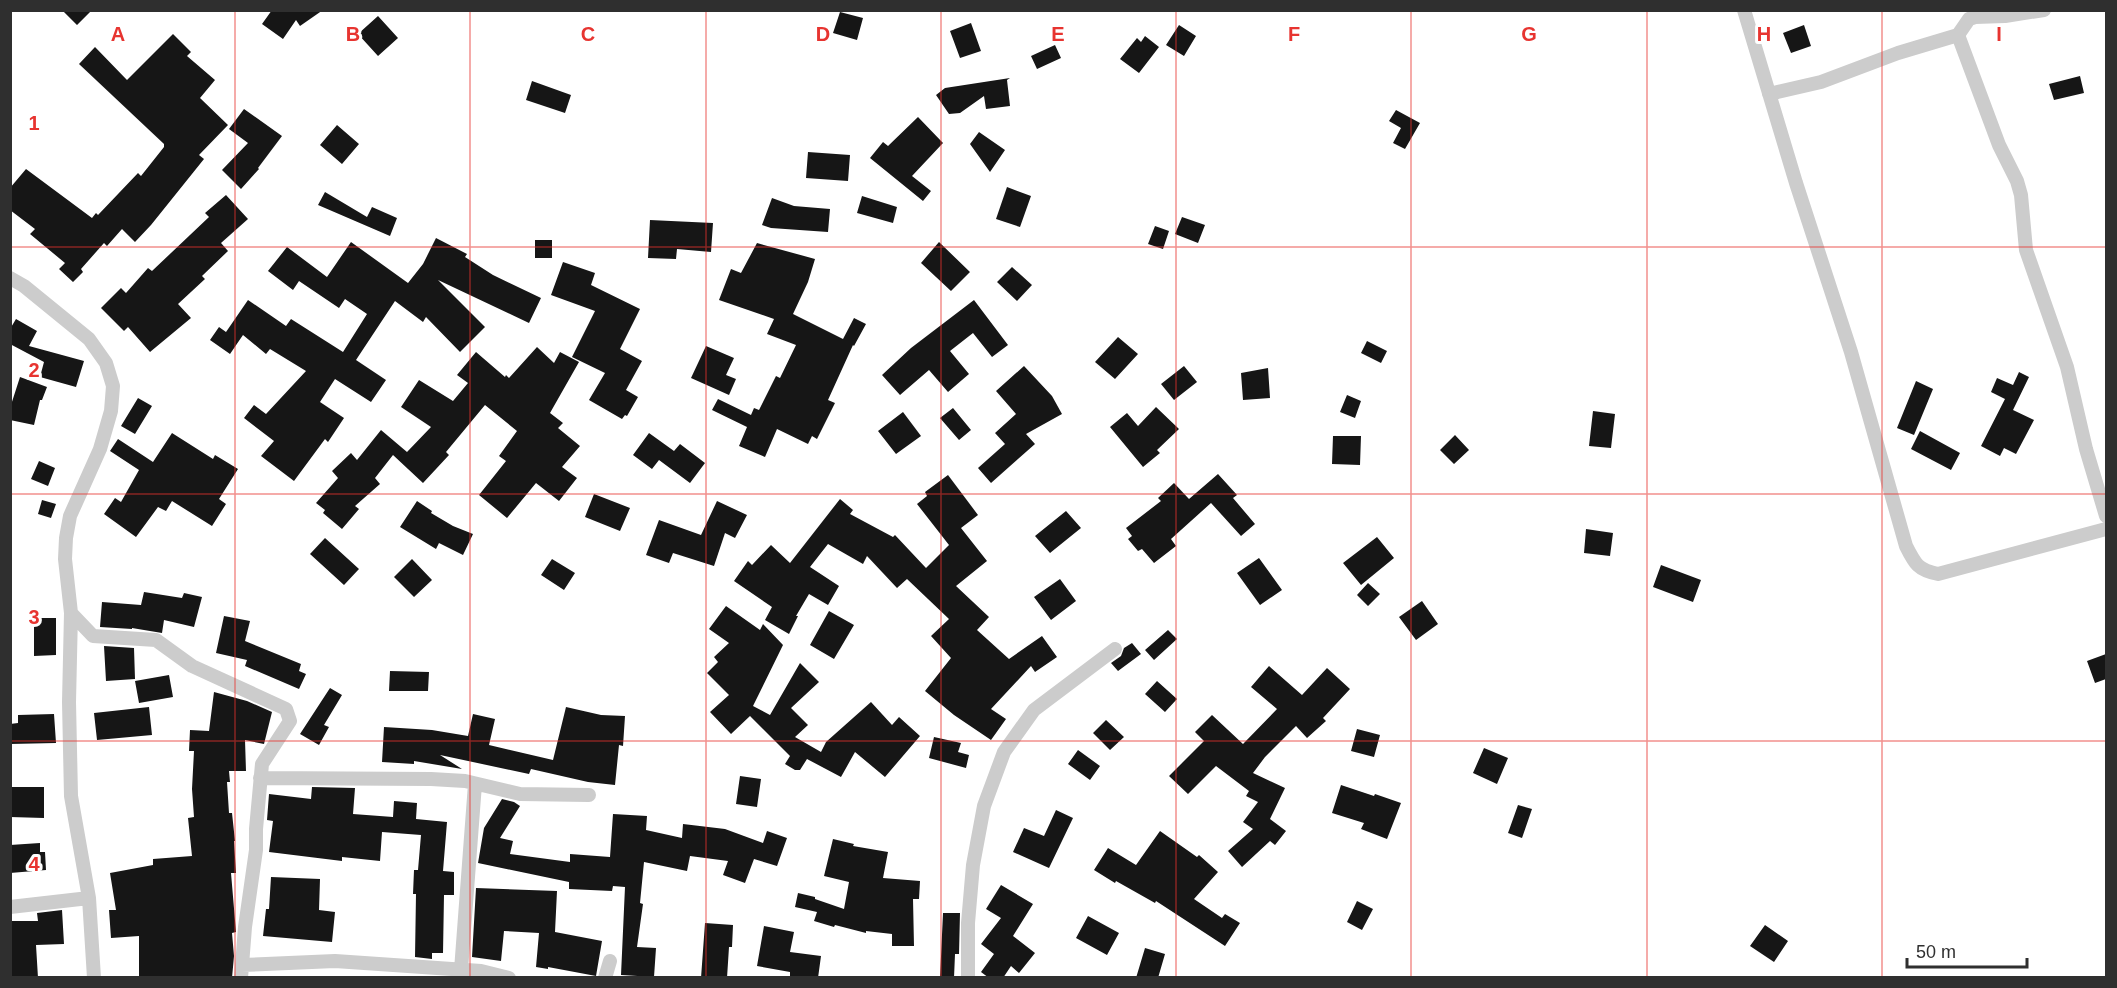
<svg xmlns="http://www.w3.org/2000/svg" width="2117" height="988" font-family="Arial,sans-serif">
<style>
.building{fill:#161616}
.lines{fill:none;stroke-linecap:round;stroke-linejoin:round}
.minor{stroke:#ccc;stroke-width:14}
.grid{fill:none;stroke:#e73430;stroke-width:1.5;stroke-opacity:0.55}
.grid-label{font-size:20px;text-anchor:middle;font-weight:bold;fill:#e73430;stroke:#fff;stroke-width:6;stroke-linejoin:round;paint-order:stroke}
</style>
<rect width="100%" height="100%" fill="#fff"/>
<path class="building" d="M62,10H92L77,25Z
M272,10H323L300,26L296,20L283,39L262,24Z
M840,12L863,18L857,40L833,33Z
M378,16L398,38L378,56L358,34Z
M971,23L981,51L960,58L950,31Z
M1179,25L1196,36L1184,56L1166,45Z
M1804,25L1811,46L1791,53L1783,33Z
M173,34L191,52L187,56L215,80L200,98L228,125L199,155L204,159L151,225L135,242L122,229L107,246L104,243L81,269L83,272L73,282L59,269L65,263L30,234L35,229L10,210V188L26,169L92,218L96,213L98,215L138,173L141,176L164,147V144L79,64L95,47L127,80Z
M1145,36L1159,47L1139,73L1120,59L1137,38L1141,42Z
M1055,45L1061,58L1037,69L1031,56Z
M2080,76L2084,93L2054,100L2049,84Z
M1010,78L1007,80L1010,106L986,109L984,96L960,113L949,114L936,95L945,88Z
M532,81L571,95L565,113L526,100Z
M244,109L282,136L258,168L259,169L241,189L222,170L248,143L229,129Z
M1396,110L1420,123L1405,149L1393,143L1401,128L1389,121Z
M918,117L943,143L912,176L931,191L923,201L870,158L883,142L888,146Z
M337,125L359,144L342,164L320,145Z
M979,132L1005,150L990,172L970,144Z
M808,152L850,155L848,181L806,178Z
M1007,187L1031,196L1020,227L996,219Z
M325,192L367,217L372,207L397,218L390,236L318,205Z
M226,195L248,219L221,243L228,251L202,276L205,279L178,304L191,318L150,352L128,327L124,331L101,308L121,288L126,293L148,268L152,271L209,217L205,213Z
M862,196L897,207L893,223L857,213Z
M772,198L794,206L830,209L828,232L771,228L762,225Z
M1182,217L1205,225L1198,243L1175,234Z
M650,220L713,223L711,252L677,249L676,259L648,258Z
M1155,226L1169,231L1163,249L1148,244Z
M436,238L467,254L465,257L493,275L541,298L529,323L438,280L485,327L460,352L426,317L423,322L395,301L356,360L386,380L371,402L335,379L320,402L344,418L328,442L325,439L294,481L261,456L274,441L244,418L254,405L266,414L306,371L270,349L266,354L243,335L230,354L210,340L219,327L226,332L248,300L286,326L291,319L343,352L367,314L345,299L339,308L299,281L293,290L268,271L287,247L327,277L351,242L408,283L423,264Z
M535,240H552V258H535Z
M939,242L970,272L951,291L921,263Z
M757,243L815,259L808,282L793,314L843,339L854,318L866,324L854,346L853,345L828,400L835,403L817,439L812,436L808,444L777,429L765,457L739,446L747,427L712,410L718,399L751,415L754,408L759,410L776,376L780,378L796,345L767,334L774,319L719,300L731,269L741,273Z
M563,262L595,273L591,285L640,309L620,349L642,361L626,390L638,397L627,416L625,415L622,419L589,400L605,373L572,357L595,311L551,295Z
M1012,267L1032,285L1017,301L997,282Z
M974,300L1008,345L992,357L973,333L950,351L969,374L948,392L929,370L900,395L882,375L911,348Z
M16,319L37,331L29,346L84,361L76,387L40,377L44,362L10,344V329Z
M1118,337L1138,354L1115,379L1095,362Z
M1367,341L1387,351L1381,363L1361,353Z
M706,346L734,358L726,375L736,379L729,395L691,378Z
M537,347L554,363L560,352L579,362L550,413L563,423L558,428L580,446L562,467L577,478L559,501L536,483L507,518L479,495L506,461L499,456L517,431L485,405L446,452L449,455L423,483L393,455L375,478L380,484L355,506L359,509L342,529L323,513L325,510L316,503L338,478L332,471L351,453L357,460L381,430L407,452L431,427L401,407L419,380L453,401L468,383L457,375L476,352L505,377L506,375L509,378Z
M1024,366L1052,396L1062,414L1026,434L1035,444L991,483L978,468L1005,444L995,433L1016,414L996,391Z
M1184,366L1197,382L1174,400L1161,384Z
M1268,368L1270,398L1243,400L1241,373Z
M2019,372L2029,377L2013,410L2034,420L2016,454L2004,448L2000,456L1981,446L2005,399L1991,392L1997,378L2013,385Z
M20,377L47,387L42,400H40L34,425L10,420V408Z
M1916,381L1933,389L1914,435L1897,428Z
M1347,395L1361,401L1355,418L1340,412Z
M138,398L152,406L135,434L121,426Z
M1156,407L1179,429L1157,450L1160,453L1143,467L1110,427L1127,413L1138,426Z
M953,408L971,430L959,440L940,418Z
M1593,411L1615,414L1611,448L1589,446Z
M903,412L921,436L896,454L878,431Z
M1920,431L1960,453L1951,470L1911,449Z
M172,433L213,459L215,455L238,469L219,499L226,504L212,526L172,501L166,511L158,507L136,537L104,514L115,498L121,502L139,470L110,451L118,439L153,462Z
M649,433L674,451L680,444L705,463L690,483L659,460L652,469L633,455Z
M1455,435L1469,450L1454,464L1440,450Z
M1333,436H1361L1360,465L1332,464Z
M39,461L55,468L48,486L31,479Z
M1218,474L1237,495L1233,498L1255,524L1241,536L1211,503L1171,539L1176,546L1154,563L1142,549L1138,551L1128,539L1132,536L1126,528L1161,501L1158,498L1174,483L1189,499Z
M948,475L978,515L961,528L987,561L956,586L989,617L977,630L1009,659L1042,636L1057,657L1035,672L1031,666L991,709L1006,719L991,740L954,715L925,691L951,658L931,636L949,619L907,579L897,588L867,556L863,564L828,544L810,567L839,586L828,605L809,594L796,616H798L789,634L765,620L772,607L734,581L748,561L752,565L771,545L790,563L840,499L853,510L850,514L893,537L895,535L926,568L949,545L917,504L927,496L925,492Z
M594,494L630,508L620,531L585,517Z
M42,500L56,504L51,518L38,514Z
M417,501L432,511L431,513L453,526L473,534L463,555L439,543L436,549L400,527Z
M717,501L747,515L735,538L725,533L714,566L673,553L669,563L646,555L659,520L701,535Z
M1066,511L1081,528L1050,553L1035,536Z
M1586,529L1613,533L1610,556L1584,553Z
M1377,537L1394,558L1361,585L1343,563Z
M325,538L359,569L344,585L310,554Z
M1259,558L1282,590L1260,605L1237,573Z
M412,559L432,580L414,597L394,577Z
M552,559L575,573L564,590L541,575Z
M1661,565L1701,580L1693,602L1653,587Z
M1060,579L1076,601L1051,620L1034,597Z
M1368,583L1380,594L1368,606L1357,595Z
M144,592L182,598L184,593L202,597L194,627L164,620L162,633L132,628V629L100,627L102,602L141,605Z
M1422,601L1438,624L1416,640L1399,617Z
M726,606L760,630L763,624L783,645L753,706L770,715L800,663L819,682L791,708L808,725L795,737L821,752L826,742L871,702L892,725L899,717L920,736L885,777L855,752L841,777L807,759L800,770H795L785,764L790,756L750,716L731,734L710,712L729,695L707,673L718,662L714,657L729,643L709,629Z
M829,611L854,625L834,659L810,645Z
M224,616L250,621L245,641L301,664L299,671L306,674L299,689L245,666L247,660L216,653Z
M34,618H56V655L34,656Z
M1168,630L1177,639L1154,660L1145,650Z
M1132,643L1141,654L1118,671L1111,663L1121,656L1124,648Z
M104,646L134,648L135,679L106,681Z
M2106,654V679L2095,683L2087,661Z
M1269,666L1302,695L1327,668L1350,689L1323,718L1326,721L1307,738L1296,726L1265,757L1253,773L1285,788L1270,819L1286,831L1275,845L1270,841L1242,867L1228,851L1253,829L1243,822L1258,802L1246,796L1249,791L1216,766L1188,794L1169,776L1204,741L1195,732L1212,715L1243,744L1277,709L1251,687Z
M390,671L429,672L428,691H389Z
M169,675L173,697L139,703L135,681Z
M1157,681L1177,699L1165,712L1145,694Z
M330,688L342,695L324,725L329,727L319,745L300,734Z
M214,692L247,701L272,712L264,744L245,740L246,771H229L230,782H227L229,813H232L235,841H234L236,873H231L236,932L232,933L234,956L232,978H139V936L111,938L109,910H116L110,873L153,865V859L192,856L188,818L194,817L192,789L194,751H189L190,730L209,731Z
M149,707L152,735L97,740L94,713Z
M566,707L601,715L625,716L623,746L619,745L615,785L588,782L531,769L529,774L440,755L462,769L414,761V764L382,762L384,727L432,730L468,736L473,714L495,719L489,745L553,760Z
M54,714L56,743L10,744V724L18,723V715Z
M1106,720L1124,737L1110,750L1093,733Z
M1357,729L1380,735L1374,757L1351,751Z
M934,737L961,743L958,752L969,755L966,768L929,758Z
M1484,748L1508,758L1497,784L1473,773Z
M1078,750L1100,766L1090,780L1068,764Z
M740,776L761,779L757,807L736,804Z
M1341,785L1374,796L1375,794L1401,803L1387,839L1361,829L1364,823L1332,813Z
M10,787H44V818L10,817Z
M312,787L355,788L353,814L393,817L394,801L417,803L416,819L447,822L443,871L454,872V895H444L443,953H432V959L415,957L416,894H413L414,870H418L421,835L382,832L380,861L342,857V861L269,852L273,821L267,820L269,794L311,799Z
M502,799L514,802L520,806L500,838L513,841L510,854L570,862V854L610,857L613,814L647,816L646,830L682,838L683,824L725,829L763,843L767,831L787,838L777,866L754,859L745,883L723,875L728,861L690,856L687,871L644,862L640,903L643,904L637,947L656,948L654,977L621,975L625,887L613,886L612,891L569,889V882L478,863L484,828Z
M1518,805L1532,809L1522,838L1508,833Z
M1056,810L1073,818L1049,868L1013,852L1024,828L1044,836Z
M1160,831L1197,857L1199,855L1218,872L1194,899L1222,918L1225,914L1240,923L1225,946L1156,901L1155,903L1116,881L1115,883L1094,870L1108,848L1136,865Z
M833,839L854,844L853,846L888,852L883,878L920,881L919,899H913L914,946H892V934L866,931V933L835,925L834,927L814,921L817,912L795,907L798,893L815,897V899L844,909L849,882L824,876Z
M40,843V852H45L46,870L10,873V845Z
M271,877L320,879L319,910L335,912L332,942L263,936L266,909H269Z
M1001,885L1033,904L1013,936L1035,953L1019,973L1011,966L1003,978H989L981,972L994,954L981,944L1001,918L986,909Z
M476,888L557,891L555,932L602,941L596,976L548,967V969L536,967L539,933L504,931L501,961L472,957Z
M1357,901L1373,909L1362,930L1347,922Z
M62,910L64,944L36,945L38,978H10V921H38L37,913Z
M943,913H960L959,954H955L954,978H940Z
M1088,916L1119,933L1107,955L1076,938Z
M705,923L733,925L732,947H729L727,978H701Z
M1765,925L1788,941L1774,962L1750,946Z
M764,926L794,932L790,952L821,956L818,978H790V972L757,966Z
M1145,948L1165,954L1158,978H1136Z"/>
<g class="lines">
<path class="minor" d="M1744,10L1796,183L1851,352L1906,546C1915,564 1918,570 1938,574L2106,529
M1958,35L1999,145L2017,181L2021,195L2026,250L2067,367L2086,449L2106,516
M1769,94L1821,82L1898,53L1958,35L1969,19L1975,17L2005,16L2044,10
M10,278L24,286L89,339L106,363L113,386L111,411L100,449L70,516L66,538L65,559L71,613L69,702L71,796L89,898L94,978
M71,613L93,636L156,640L192,666L286,709L290,721L262,764L256,829V850L245,927L241,978
M260,778L431,779L465,781L520,794L589,795
M10,907L89,898
M242,965L335,961L481,971L509,978
M461,970L475,784
M605,978L610,961
M968,978V923L973,865L984,806L1004,752L1034,710L1115,649"/>
</g>
<path class="grid" d="M235,10V978M470,10V978M706,10V978M941,10V978M1176,10V978M1411,10V978M1647,10V978M1882,10V978M10,247H2106M10,494H2106M10,741H2106"/>
<g class="grid-label">
<text x="118" y="41">A</text>
<text x="353" y="41">B</text>
<text x="588" y="41">C</text>
<text x="823" y="41">D</text>
<text x="1058" y="41">E</text>
<text x="1294" y="41">F</text>
<text x="1529" y="41">G</text>
<text x="1764" y="41">H</text>
<text x="1999" y="41">I</text>
<text x="34" y="130">1</text>
<text x="34" y="377">2</text>
<text x="34" y="624">3</text>
<text x="34" y="871">4</text>
</g>
<rect width="2117" height="988" fill="none" stroke="#2f2f2f" stroke-width="24"/>
<path d="M1907 958v9h120v-9" fill="none" stroke="#2f2f2f" stroke-width="3"/>
<text x="1916" y="958" font-size="18" fill="#2f2f2f" stroke="#ffffff" stroke-width="4.5" paint-order="stroke">50 m</text>
</svg>
